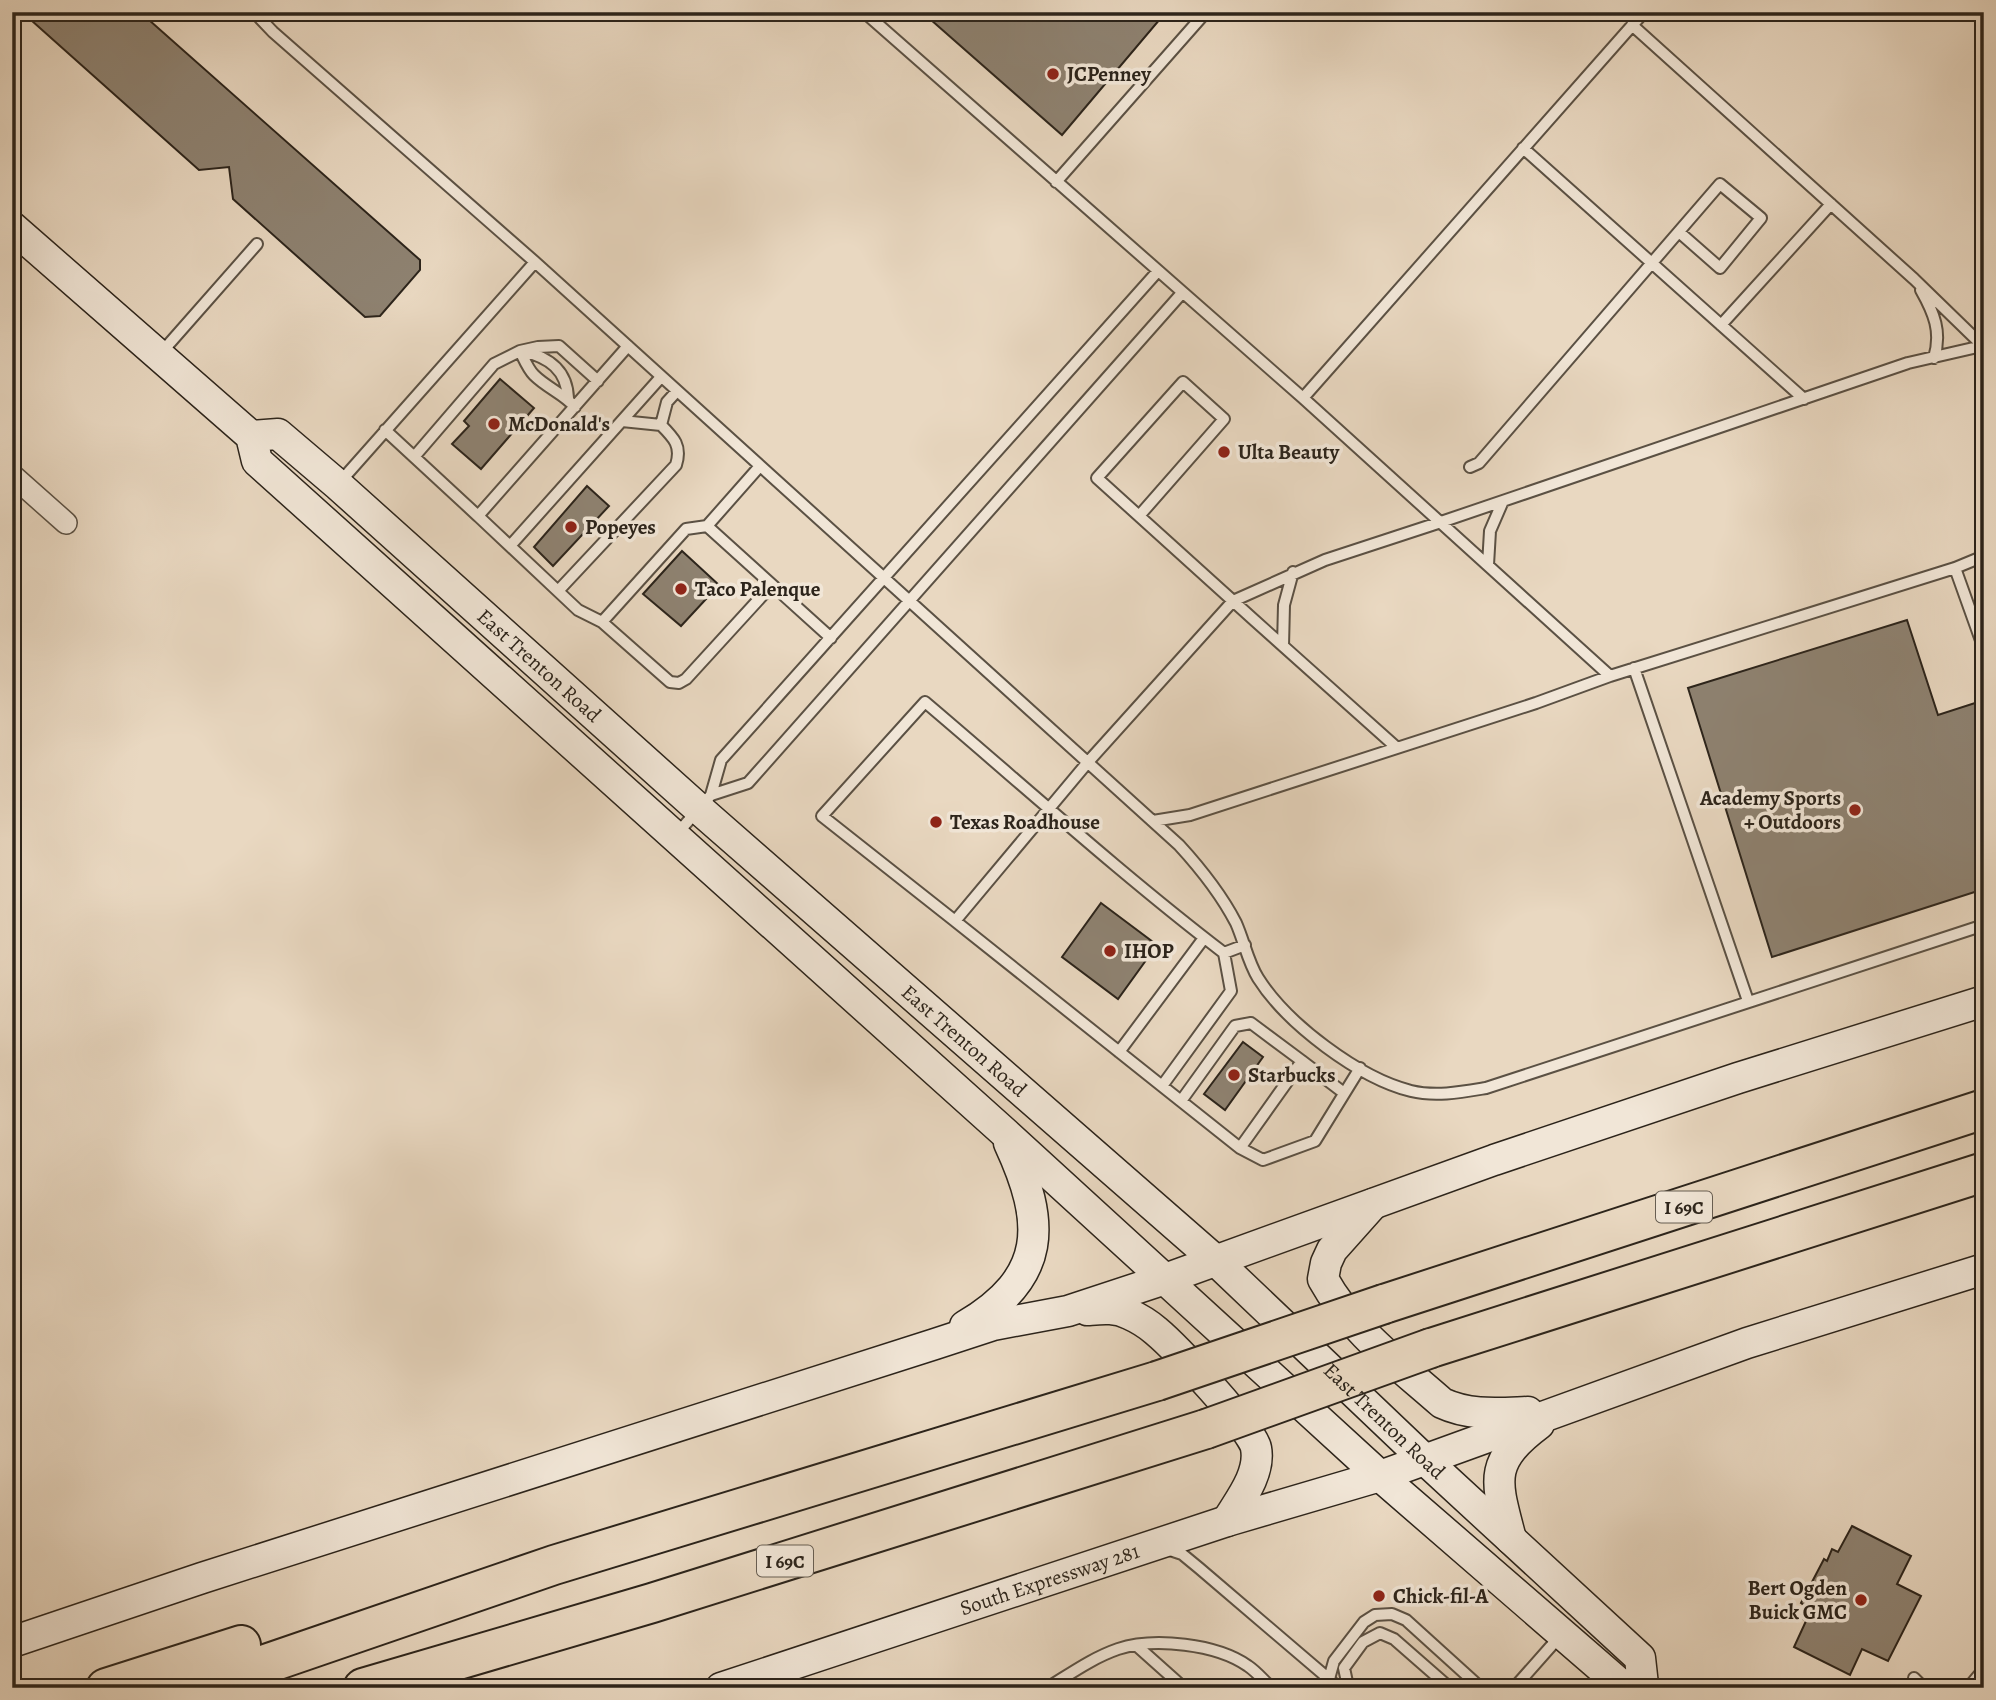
<svg xmlns="http://www.w3.org/2000/svg" width="1996" height="1700" font-family="Alegreya,serif">
<style>
.building{fill:#8e8271;stroke:#2c241b;stroke-width:2}
.lines{fill:none;stroke-linecap:round;stroke-linejoin:round}
.lane-casing{stroke:#5b5144;stroke-width:14}
.street-casing{stroke:#5b5144;stroke-width:24}
.secondary-casing{stroke:#2c241b;stroke-width:33}
.highway-casing{stroke:#2c241b;stroke-width:42}
.lane{stroke:#f1e6d7;stroke-width:10}
.street{stroke:#f1e6d7;stroke-width:21}
.secondary{stroke:#f1e6d7;stroke-width:30}
.highway{stroke:#e9d8c1;stroke-width:38}
.highway-bridge-casing{stroke:#2c241b;stroke-width:42;stroke-linecap:butt}
.highway-bridge{stroke:#e9d8c1;stroke-width:38}
.poi-dot{fill:#8f2418;stroke:#f1e6d7;stroke-width:2.5}
.labels{text-anchor:middle;stroke-width:7;stroke-linejoin:round;paint-order:stroke}
.shield{fill:#f1e6d7;stroke:#675e53;stroke-width:2}
.shield-label{font-size:19px;font-weight:bold;fill:#2c241b}
.poi-label{font-size:21px;font-weight:bold;fill:#2c241b;stroke:#f1e6d7;text-anchor:start}
.street-label{font-size:21px;fill:#2c241b;stroke:#f1e6d7}
</style>
<rect width="100%" height="100%" fill="#e9d8c1"/>
<filter id="stains"><feTurbulence type="fractalNoise" baseFrequency=".00286" numOctaves="4"/><feColorMatrix values="0 0 0 0 .2 0 0 0 0 .09 0 0 0 0 .02 0 0 0 .5 -.17"/></filter>
<radialGradient id="worn" r=".72"><stop offset=".6" stop-color="#630" stop-opacity="0"/><stop offset="1" stop-color="#630" stop-opacity=".3"/></radialGradient>
<path class="building" d="M22,12H140L420,260V270L380,316L365,317L233,199L229,167L199,170Z
M922,12H1166L1062,135Z
M500,379L534,408L481,469L452,444L469,426L464,421Z
M587,486L609,506L553,566L534,547Z
M682,551L719,585L681,626L643,594Z
M1907,620L1938,715L1975,703L1984,731V889L1772,957L1688,688Z
M1101,903L1157,945L1118,999L1062,957Z
M1243,1042L1263,1057L1225,1110L1204,1094Z
M1852,1526L1911,1556L1897,1584L1921,1596L1888,1661L1862,1649L1850,1675L1794,1647L1806,1621L1800,1617L1805,1606L1801,1603L1824,1559L1827,1561L1832,1549L1838,1552Z"/>
<g class="lines">
<defs>
<path id="lane" d="M254,12L273,32L535,262L1179,845C1201,869 1221,894 1236,923C1244,941 1248,962 1258,978C1287,1024 1359,1078 1411,1091C1436,1097 1462,1092 1486,1088L1984,925
M864,12L1303,398L1610,676
M1632,25L1914,279L1984,347
M1523,148L1804,399
M1056,182L1206,12
M1921,290C1934,313 1942,332 1934,358
M1721,325L1831,204
M628,346L478,516L578,610L602,622L670,682L679,683L686,679L772,585
M520,351C524,359 528,369 534,375C547,388 564,394 575,407
M522,351C549,357 567,370 568,398
M161,353L257,244
M1303,398L1644,12
M661,425L667,402L677,391
M385,430L478,516
M414,457L494,364L520,351L538,347L559,346L598,381
M760,466L707,526L831,638
M1470,467L1479,463L1720,184L1761,218L1720,268L1679,232
M340,482L535,262
M1139,516L1224,419L1183,382L1097,478C1196,568 1296,658 1396,747
M510,546L661,377
M1488,565L1490,531L1503,501
M1955,568L1984,649
M558,591L676,465C682,446 674,438 661,425L622,421
M602,622L686,529L707,526
M1283,646L1284,605L1293,572
M1634,668L1748,1001
M711,795L748,783L1182,293
M1153,821L1190,815L1536,703L1610,676L1955,568L1984,556
M675,836L711,795L721,760L1158,271
M955,921L1162,1086L1231,991L1224,953
M1245,945L1224,953C1121,874 1024,786 925,702L822,816L955,921L1088,762L1233,601L1325,560L1441,522L1908,363L1982,346
M1119,1052L1204,938
M1162,1086L1240,1148L1263,1160L1315,1141L1360,1068
M1181,1101L1235,1026L1251,1023L1302,1061
M1240,1148L1302,1061L1344,1093
M1167,1549L1182,1554L1199,1568L1329,1679
M1137,1646L1184,1688
M1914,1678L1924,1688
M1047,1688C1070,1674 1092,1658 1118,1649C1154,1637 1217,1644 1248,1666C1257,1672 1264,1681 1272,1688
M1338,1688L1329,1679L1334,1661L1364,1622L1375,1615L1392,1614L1406,1620L1481,1688
M1353,1688L1347,1682L1344,1668L1363,1642L1380,1633L1394,1639L1450,1688
M1514,1688L1560,1636
M1968,1688L1984,1669"/>
<path id="street" d="M12,475L66,523"/>
<g id="secondary">
<path d="M12,227L251,436L257,461L1005,1133L1380,1476L1620,1684L1643,1685"/>
<path id="s1" d="M251,436L278,434L338,485L699,809L1215,1260L1424,1459L1640,1658L1643,1685L1646,1688"/>
<path d="M1373,1204L1332,1250L1326,1263L1323,1279C1351,1330 1399,1365 1442,1403C1470,1416 1498,1413 1528,1412"/>
<path d="M1087,1310C1101,1309 1115,1307 1129,1314C1138,1318 1148,1324 1156,1331C1174,1346 1253,1429 1256,1448C1261,1474 1239,1501 1227,1521"/>
<path d="M965,1326C1048,1277 1046,1223 1009,1143"/>
<path d="M1511,1539C1496,1481 1487,1463 1539,1424"/>
<path d="M12,1642L202,1578L935,1344L993,1325L1068,1311L1165,1279L1494,1160L1738,1078L1984,1001"/>
<path id="s2" d="M721,1688L1227,1521L1380,1476L1747,1343L1984,1269"/>
</g>
<path id="highway" d="M1384,1304L1984,1109
M1431,1348L1984,1172
M106,1688L241,1645
M196,1688L554,1565L1157,1381
M363,1688L652,1603L1206,1429"/>
</defs>
<use href="#lane" class="lane-casing"/>
<use href="#street" class="street-casing"/>
<use href="#secondary" class="secondary-casing"/>
<use href="#highway" class="highway-casing"/>
<use href="#lane" class="lane"/>
<use href="#street" class="street"/>
<use href="#secondary" class="secondary"/>
<use href="#highway" class="highway"/>
<defs>
<path id="highway-bridge" d="M1157,1381L1384,1304
M1206,1429L1431,1348"/>
</defs>
<use href="#highway-bridge" class="highway-bridge-casing"/>
<use href="#highway-bridge" class="highway-bridge"/>
</g>
<g class="poi-dot">
<circle cx="1053" cy="74" r="7"/>
<circle cx="494" cy="424" r="7"/>
<circle cx="1224" cy="452" r="7"/>
<circle cx="571" cy="527" r="7"/>
<circle cx="681" cy="589" r="7"/>
<circle cx="1855" cy="810" r="7"/>
<circle cx="936" cy="822" r="7"/>
<circle cx="1110" cy="951" r="7"/>
<circle cx="1234" cy="1075" r="7"/>
<circle cx="1379" cy="1596" r="7"/>
<circle cx="1861" cy="1600" r="7"/>
</g>
<g class="labels">
<g class="shield">
<rect x="1656" y="1191.5" width="56" height="31" rx="5"/>
<rect x="757" y="1545.5" width="56" height="31" rx="5"/>
</g>
<g class="shield-label">
<text x="1684" y="1214">I 69C</text>
<text x="785" y="1568">I 69C</text>
</g>
<g class="poi-label">
<text x="1067" y="81">JCPenney</text>
<text x="508" y="431">McDonald's</text>
<text x="1238" y="459">Ulta Beauty</text>
<text x="585" y="534">Popeyes</text>
<text x="695" y="596">Taco Palenque</text>
<text x="1841" y="805" text-anchor="end">Academy Sports<tspan x="1841" dy="24">+ Outdoors</tspan></text>
<text x="950" y="829">Texas Roadhouse</text>
<text x="1124" y="958">IHOP</text>
<text x="1248" y="1082">Starbucks</text>
<text x="1847" y="1595" text-anchor="end">Bert Ogden<tspan x="1847" dy="24">Buick GMC</tspan></text>
<text x="1393" y="1603">Chick-fil-A</text>
</g>
<g class="street-label">
<text dy="7" stroke="none"><textPath href="#s1" startOffset="376">East Trenton Road</textPath></text>
<text dy="7" stroke="none"><textPath href="#s1" startOffset="943">East Trenton Road</textPath></text>
<text dy="7" stroke="none"><textPath href="#s1" startOffset="1510">East Trenton Road</textPath></text>
<text dy="7" stroke="none"><textPath href="#s2" startOffset="346">South Expressway 281</textPath></text>
</g>
</g>
<rect width="1996" height="1700" fill="none" stroke="#e9d8c1" stroke-width="42"/>
<rect x="14" y="14" width="1968" height="1672" fill="none" stroke="#2c241b" stroke-width="3.5"/>
<rect x="21" y="21" width="1954" height="1658" fill="none" stroke="#2c241b" stroke-width="2"/>
<rect width="100%" height="100%" filter="url(#stains)"/>
<rect width="100%" height="100%" fill="url(#worn)"/>
</svg>
